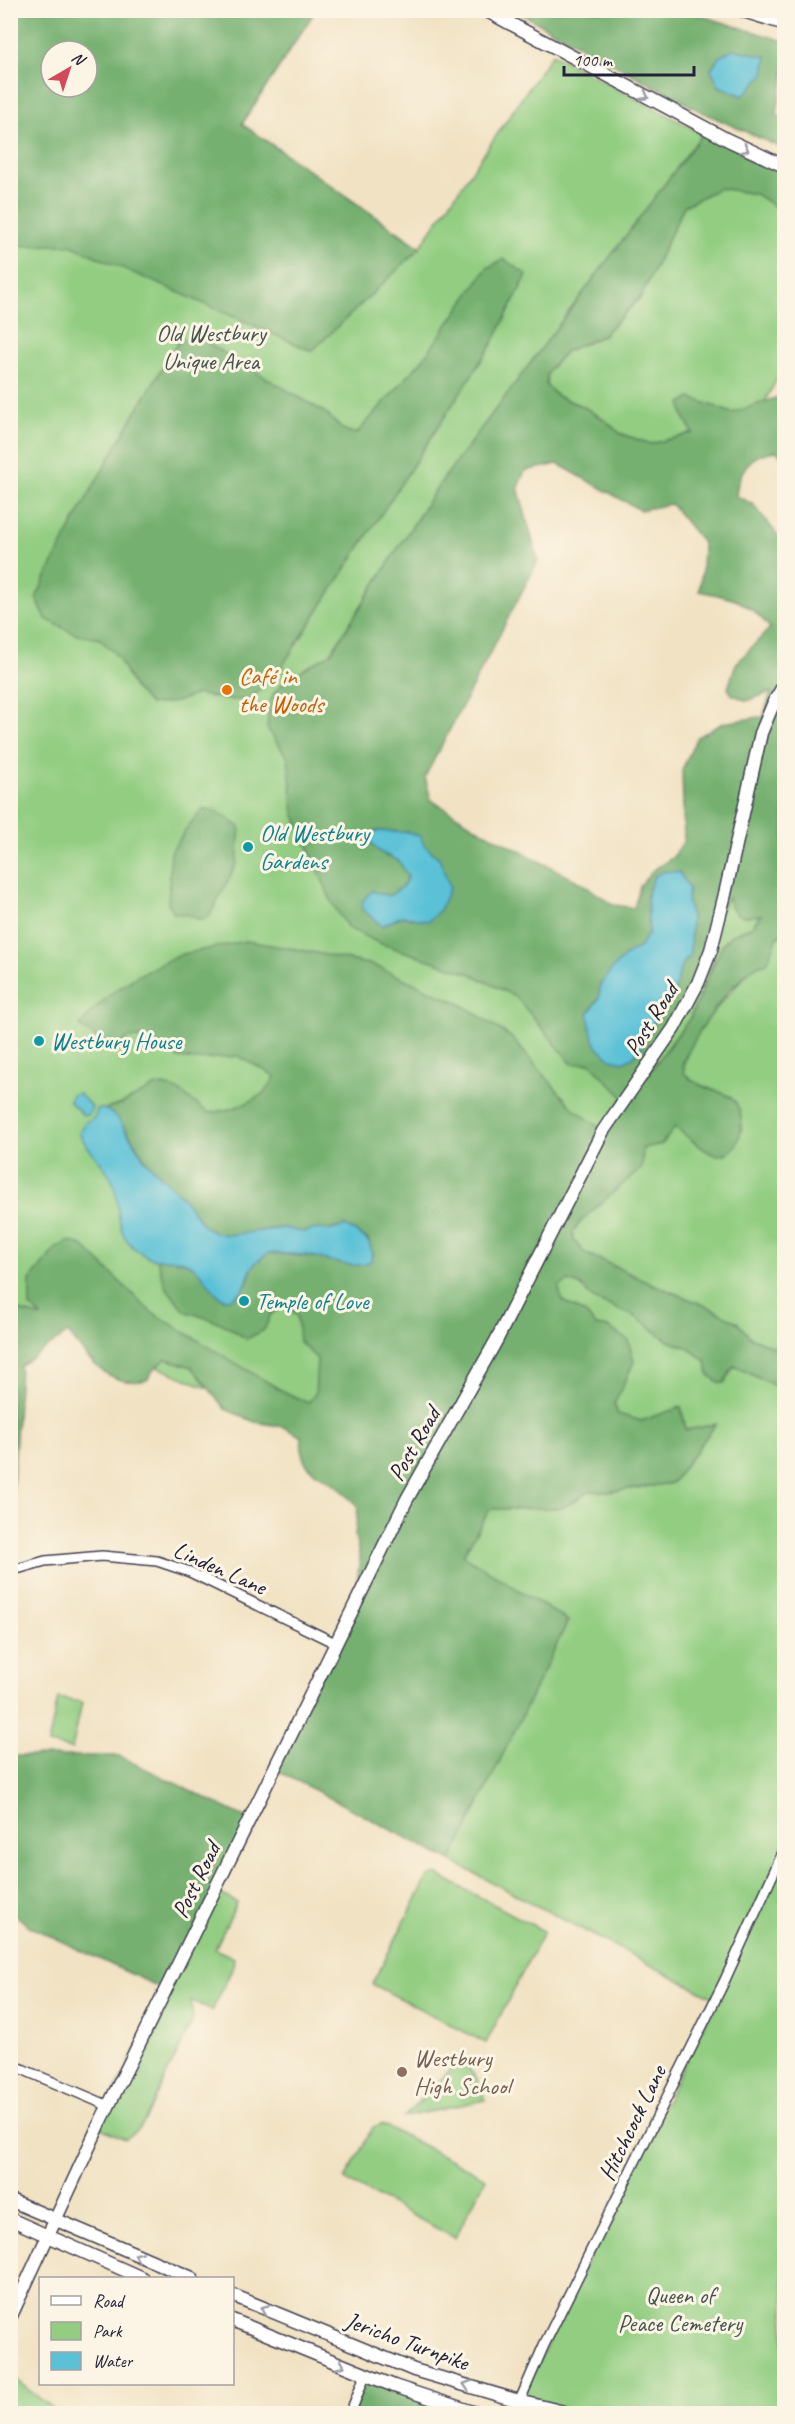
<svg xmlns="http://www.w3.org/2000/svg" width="795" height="2424" font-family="Caveat,sans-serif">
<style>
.green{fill:#92cd81;stroke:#5a785e;stroke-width:1.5}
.forest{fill:#75b06f;stroke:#4c6955;stroke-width:1.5;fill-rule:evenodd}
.water{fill:#5ac1d7;stroke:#3e7289;stroke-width:1.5}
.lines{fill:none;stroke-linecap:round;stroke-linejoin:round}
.minor-casing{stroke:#413f4f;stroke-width:12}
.major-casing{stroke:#413f4f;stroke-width:15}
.highway-casing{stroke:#413f4f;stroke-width:18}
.minor{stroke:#fff;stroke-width:9}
.major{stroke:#fff;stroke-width:12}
.highway{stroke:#fff;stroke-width:15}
.oneway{stroke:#9c9ca7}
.food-dot{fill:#e8710a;stroke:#fcf5e5;stroke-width:2}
.culture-dot{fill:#0f9aa8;stroke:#fcf5e5;stroke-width:2}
.education-dot{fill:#8d6e63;stroke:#fcf5e5;stroke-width:2}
.labels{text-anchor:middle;stroke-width:6;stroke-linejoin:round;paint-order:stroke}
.park-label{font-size:24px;fill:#445550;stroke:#fcf5e5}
.food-label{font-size:24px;fill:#c56008;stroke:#fcf5e5;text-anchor:start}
.culture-label{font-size:24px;fill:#0d838f;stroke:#fcf5e5;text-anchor:start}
.street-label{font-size:24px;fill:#22223b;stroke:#fcf5e5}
.education-label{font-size:24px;fill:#785e54;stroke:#fcf5e5;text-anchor:start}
</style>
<rect width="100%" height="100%" fill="#fcf5e5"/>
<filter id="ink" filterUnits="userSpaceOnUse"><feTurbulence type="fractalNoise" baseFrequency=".0167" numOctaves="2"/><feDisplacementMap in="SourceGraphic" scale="12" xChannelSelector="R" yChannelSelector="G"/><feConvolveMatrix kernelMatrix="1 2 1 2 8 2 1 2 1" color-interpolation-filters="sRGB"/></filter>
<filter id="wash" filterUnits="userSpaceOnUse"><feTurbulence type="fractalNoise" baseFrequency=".008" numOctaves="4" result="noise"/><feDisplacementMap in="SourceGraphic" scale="24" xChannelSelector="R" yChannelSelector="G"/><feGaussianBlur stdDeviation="1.35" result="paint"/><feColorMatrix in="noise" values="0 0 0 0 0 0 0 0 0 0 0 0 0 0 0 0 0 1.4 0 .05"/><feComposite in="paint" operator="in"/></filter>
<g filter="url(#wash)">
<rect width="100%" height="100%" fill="#f1e2c3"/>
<path class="green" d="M315,11L242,124L420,247L552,54L703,134L438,486L280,732L685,997L394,1464L18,1310L11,1313L10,219Z
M719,188L756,194L784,213V366L764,403L732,413L691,398L683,415L693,433L651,444L621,434L602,418L584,407L557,396L546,385L548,371L566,351L602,336L641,297L684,206Z
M725,876L762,914L751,927L738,931L714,960L690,1018L645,1078L697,972Z
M784,934V1352L750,1337L737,1322L585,1253L574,1241L573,1231L643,1148L662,1144L675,1127L733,1148C749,1127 737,1115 727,1095L696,1083L684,1073C680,1043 733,989 753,967C763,956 771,939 784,934Z
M568,1281L580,1285L594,1299L636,1317L670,1342L685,1346L706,1361L708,1374L724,1382L734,1366L784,1390V2413L572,2414L519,2401L716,1999L451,1861L567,1621L462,1555L490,1509L562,1508L590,1491L608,1492L672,1483L715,1425L686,1430L681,1407L641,1421L618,1414L614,1405L619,1392L609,1328L596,1326L586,1314L560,1300L559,1287Z
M58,1698L82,1702L72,1749L48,1744Z
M436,1874L544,1931L486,2043L372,1984L428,1877Z
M214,1890L237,1903L215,1949L234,1958L233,1967L212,2011L191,2000L193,2020L145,2120L139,2128L125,2139L98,2127Z
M461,2059L477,2079L485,2100L404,2117Z
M382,2124L486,2178L455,2238L345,2180L373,2127Z
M11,2376L53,2409L59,2413H11Z"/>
<path class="forest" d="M10,11H315L242,124L420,248L312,351L70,245L11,246ZM51,51H87V87H51Z
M516,11H686L784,41V82L781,87L777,115L784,120V149L702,112ZM766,56L764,73L743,95L719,86Z
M706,129L784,166V213L756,194L719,188L684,206L641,296L602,336L566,351L548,371L546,385L557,396L584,407L602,418L621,434L651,444L693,433L683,415L681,403L691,398L732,413L784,395V458L776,451C750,453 738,471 736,496L753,504L784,543V678L782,682L784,681V934L778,936L767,963L754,967L728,991L701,1029L683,1061L684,1073C688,1076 691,1080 695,1082C707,1091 727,1090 736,1103C748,1120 740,1162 713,1154C703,1151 684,1134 675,1127L662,1144L643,1148L642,1167L581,1221L573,1232L574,1241L585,1253L654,1285L709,1307L737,1322L750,1337L784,1352V1390L734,1366L724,1383H719L708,1374L706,1361L685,1346L670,1342L636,1317L594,1299L580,1285L568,1281L559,1287L561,1300L586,1314L596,1326L609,1328L628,1340L634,1362L614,1404L618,1414L641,1421L681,1407L686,1430L716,1424L672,1483L608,1492L590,1491L562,1508L490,1509L463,1555L568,1621L451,1861L274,1769L354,1607L360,1558L355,1536L358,1507C352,1501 347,1495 341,1489C320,1470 298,1475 302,1437L284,1427L255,1422L225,1409L192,1367L166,1359L153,1370L147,1380C108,1389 90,1360 68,1333L20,1366L11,1525V1313L17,1310L42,1317L30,1307V1280L56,1248L69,1241L82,1245L151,1312L279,1389L308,1403L315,1394L317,1359L299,1341L297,1316L286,1305L271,1314L264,1330L247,1339L221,1323L185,1311L165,1286L157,1259C179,1257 195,1263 208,1281C214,1288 215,1295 224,1299L246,1286L253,1265L268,1253L323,1258L372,1255L368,1239L345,1226C335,1229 310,1233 300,1232C294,1231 288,1228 282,1228C261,1228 234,1240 213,1232C201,1227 194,1212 186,1202C178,1192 167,1185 159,1177C139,1156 129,1124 105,1109L121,1104L158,1085L176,1089L209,1113C232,1110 266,1101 275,1076L238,1056L195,1060L179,1058L149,1038H128L113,1050L80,1026L93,1010L112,993L137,976L178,955L246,941L302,950L373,965L461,1004L511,1037L572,1107L603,1130L624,1098L590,1063L572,1064L516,997L471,974L379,943L348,928L332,903L294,813L288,758L267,728C268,719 268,708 271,699C279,679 314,665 331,653L438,486ZM558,464L640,510L671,504L703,543L702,572L699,591C734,598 747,600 770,628L736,664L728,688L731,694L747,701L771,692L763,718L759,717L723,723L697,737L682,770L684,841L673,857L652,871L640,886L634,908L614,905L581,883L482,831L431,800L425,777L538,561L518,487L525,471ZM375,831L407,832L439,858L411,919L402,916L382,926L372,891L389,896L402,887L408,877L399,861L385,856ZM654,876L689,888L687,899L691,918L690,955L681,966L673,999L657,1016L643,1045L588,1014L599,998L600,985L613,969L629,953L640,947L649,932L647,895ZM728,897C733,919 743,918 761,915L751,927L731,935L722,945L690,1018L645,1078L684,1004L712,928Z
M504,259L527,275L492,344L281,668L251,699L228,700L197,694L176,702L150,705L134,688L118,657L100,639L77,635L46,619L36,598C78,508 128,424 180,339L202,340L326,413L342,429L356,434L424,358L487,268Z
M203,809L215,810L240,827L237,863L209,917L200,920L189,915L174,913L168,903L171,852L189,825Z
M11,1756H119L249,1819L165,1990L31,1927L11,1912Z
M365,2375L479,2414H350Z"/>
<path class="water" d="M733,49L767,57L764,74L743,96L719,86L711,69L719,57Z
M375,831L407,832L421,836L424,845L439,858L450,887L440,910L428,921L402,916L382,926L362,909L363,900L372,891L389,896L402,887L408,877L399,861C386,856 374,851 368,838Z
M664,871L679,872L689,888L687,899L691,918L690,955L681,966L673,999L657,1016L643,1045L633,1057L623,1062L611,1059L597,1047L591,1031L588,1014L599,998L600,985L613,968L629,953L640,947L649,932L647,895L654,876Z
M78,1093L92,1107L89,1115H83L69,1101L72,1095Z
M97,1109H105L117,1117L145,1160L184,1199L203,1225L213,1232L228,1235L284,1228L302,1232L318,1229L331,1230L345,1226C361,1234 375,1240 371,1261C357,1272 327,1259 311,1256C297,1254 282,1254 268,1253C264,1256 258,1260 254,1265C245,1277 251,1288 232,1298C217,1305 207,1277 196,1269C174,1251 161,1265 144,1255C108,1234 125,1207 111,1178C103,1162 87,1150 79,1133L87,1121C94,1120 96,1117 97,1109Z"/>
</g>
<g filter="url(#ink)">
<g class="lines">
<defs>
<path id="minor" d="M10,1571L45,1561L102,1556L157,1561L190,1572L335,1643
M10,2064L109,2106
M350,2414L365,2375
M514,2414L544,2345L724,1982L784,1850"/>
<path id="major" d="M485,10L728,140L784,166
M10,2200L192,2278
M10,2219L142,2278
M232,2295L414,2370L519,2401L572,2414
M10,2318L100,2123L407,1499L496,1341L603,1131L674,1028L698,983L711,950L725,894L761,733L774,702L784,685
M232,2320L394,2386L479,2414"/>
<path id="highway" d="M745,10L784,22"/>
</defs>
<use href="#minor" class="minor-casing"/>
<use href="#major" class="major-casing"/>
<use href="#highway" class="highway-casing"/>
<use href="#minor" class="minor"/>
<use href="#major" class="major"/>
<use href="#highway" class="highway"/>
</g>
<defs><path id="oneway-chevron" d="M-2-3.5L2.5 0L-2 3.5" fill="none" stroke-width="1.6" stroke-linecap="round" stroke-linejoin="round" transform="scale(1.5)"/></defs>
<g class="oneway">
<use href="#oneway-chevron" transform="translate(645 96) rotate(28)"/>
<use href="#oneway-chevron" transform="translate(745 149) rotate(27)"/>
<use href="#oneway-chevron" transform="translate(138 2256) rotate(-157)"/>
<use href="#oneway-chevron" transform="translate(264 2309) rotate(-157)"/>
<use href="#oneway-chevron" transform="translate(341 2365) rotate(23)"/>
<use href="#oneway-chevron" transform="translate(467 2385) rotate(-163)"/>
</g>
</g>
<circle class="food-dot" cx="227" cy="690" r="6"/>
<g class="culture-dot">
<circle cx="248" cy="847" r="6"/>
<circle cx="39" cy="1041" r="6"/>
<circle cx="244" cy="1301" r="6"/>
</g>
<circle class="education-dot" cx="402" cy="2072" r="6"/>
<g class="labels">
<g class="park-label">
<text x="211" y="341">Old Westbury<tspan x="211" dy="28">Unique Area</tspan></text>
<text x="680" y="2303">Queen of<tspan x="680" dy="28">Peace Cemetery</tspan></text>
</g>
<g class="food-label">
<text x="239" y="684">Café in<tspan x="239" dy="28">the Woods</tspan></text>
</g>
<g class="culture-label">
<text x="260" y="841">Old Westbury<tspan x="260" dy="28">Gardens</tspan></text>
<text x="51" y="1049">Westbury House</text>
<text x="256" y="1309">Temple of Love</text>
</g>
<g class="street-label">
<text transform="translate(651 1019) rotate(-58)" y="8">Post Road</text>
<text transform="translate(414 1444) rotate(-60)" y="8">Post Road</text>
<text transform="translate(220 1568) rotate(24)" y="8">Linden Lane</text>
<text transform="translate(196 1880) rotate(-64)" y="8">Post Road</text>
<text transform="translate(632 2123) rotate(-64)" y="8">Hitchcock Lane</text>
<text transform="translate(407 2341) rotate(20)" y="8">Jericho Turnpike</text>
</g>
<g class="education-label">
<text x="414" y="2066">Westbury<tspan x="414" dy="28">High School</tspan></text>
</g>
</g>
<rect width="795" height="2424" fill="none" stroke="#fcf5e5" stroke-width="36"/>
<rect x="39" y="2277" width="195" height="108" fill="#fcf5e5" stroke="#a5a1a1" stroke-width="1.5"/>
<rect x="51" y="2296" width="30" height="9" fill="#ffffff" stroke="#a5a1a1" stroke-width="1.5"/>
<text x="93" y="2307" font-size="18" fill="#22223b">Road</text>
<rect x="51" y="2322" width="30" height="18" fill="#92cd81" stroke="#a5a1a1" stroke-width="1.5"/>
<text x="93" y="2337" font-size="18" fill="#22223b">Park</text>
<rect x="51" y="2352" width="30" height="18" fill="#5ac1d7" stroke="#a5a1a1" stroke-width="1.5"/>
<text x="93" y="2367" font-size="18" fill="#22223b">Water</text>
<g transform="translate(69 69) rotate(39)"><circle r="28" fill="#fcf5e5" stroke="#a5a1a1" stroke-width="1.5"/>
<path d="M0-4.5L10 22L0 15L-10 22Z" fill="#d1495b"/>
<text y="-9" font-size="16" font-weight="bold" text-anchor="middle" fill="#22223b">N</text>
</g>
<path d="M564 66v9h130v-9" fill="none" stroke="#22223b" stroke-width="3"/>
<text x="573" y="66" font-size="18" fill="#22223b" stroke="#fcf5e5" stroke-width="4.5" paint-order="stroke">100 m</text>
</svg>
